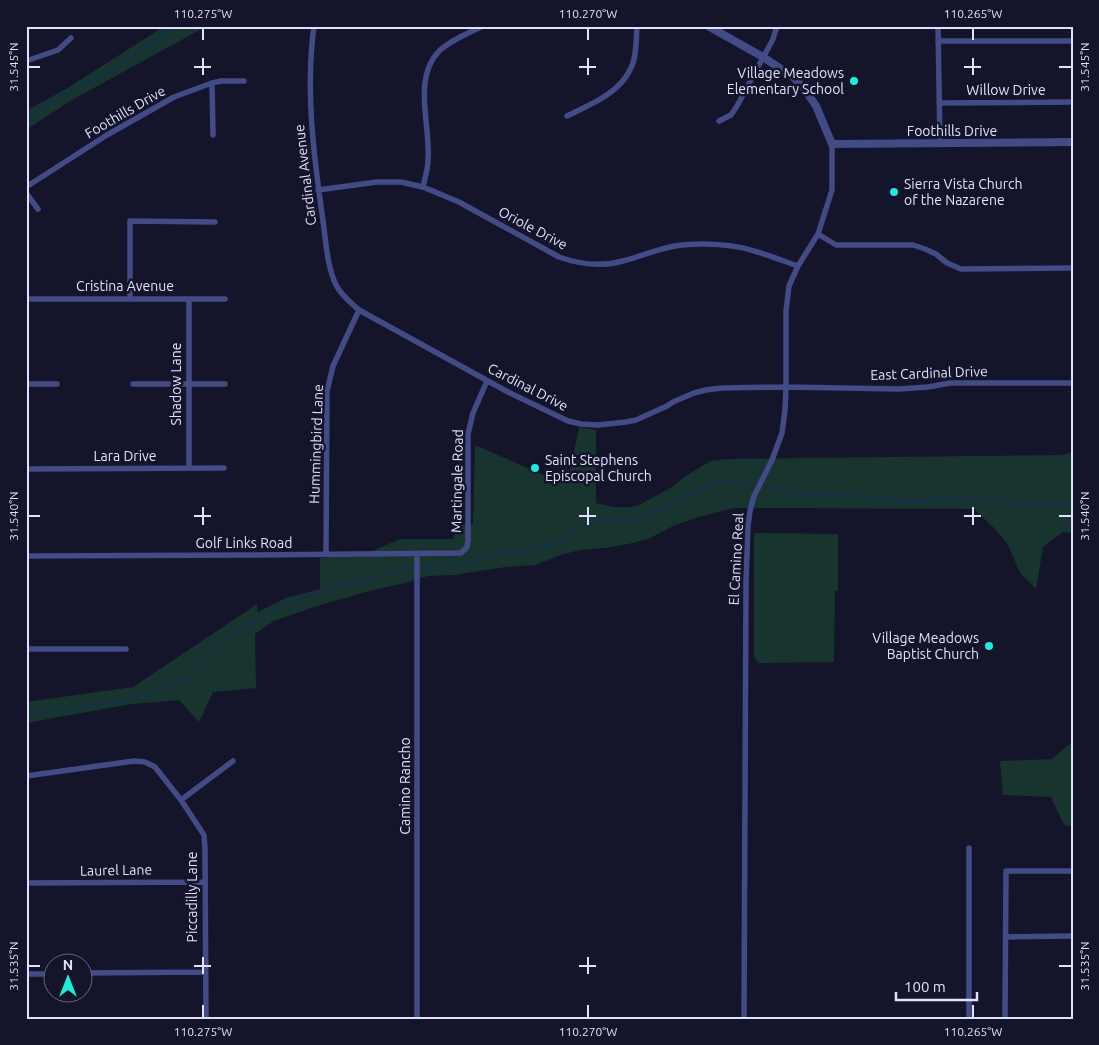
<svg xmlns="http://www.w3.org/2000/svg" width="1099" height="1045" font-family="Ubuntu,sans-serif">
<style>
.green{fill:#17342e}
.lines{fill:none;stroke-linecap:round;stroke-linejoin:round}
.stream{stroke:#12304a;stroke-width:2}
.minor{stroke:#434b86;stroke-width:5.5}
.tertiary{stroke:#434b86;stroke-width:8}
.ticks{fill:none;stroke:#e0e1fc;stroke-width:2}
.poi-dot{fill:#1cecde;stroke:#14142b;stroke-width:2}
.labels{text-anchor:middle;stroke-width:5;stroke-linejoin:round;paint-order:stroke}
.poi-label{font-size:14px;fill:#e0e1fc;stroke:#14142b;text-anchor:end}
.street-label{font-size:14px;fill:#e0e1fc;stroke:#14142b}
.neatline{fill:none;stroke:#e0e1fc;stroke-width:2}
.ticks-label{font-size:12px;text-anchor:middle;fill:#e0e1fc}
</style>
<rect width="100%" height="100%" fill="#14142b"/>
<path class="green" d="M160,26H207L70,101L26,130V111L66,89L160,29Z
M579,427L596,430V503L613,507H631L637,506L672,487L684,477L710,461L728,459L1061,455L1073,452V533L1063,532L1043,547L1036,589L1020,573L1007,543L993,527L974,509L734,508L699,517L673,526L650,538L633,543L606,548L579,550L558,556L536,565L506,567L454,575L428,576L401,584L377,589L320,605L274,621L255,634L256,688L213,692L199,722L179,700L132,704L26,723V702L133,687L257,604L258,612L286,598L320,589V558L370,552L400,539H454V525L473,524L475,445L548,477L569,475Z
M754,533L838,534V591H835L834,662L758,663L754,657Z
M1073,743V827L1064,825L1051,797L1003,795L1000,761L1052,759L1067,746Z"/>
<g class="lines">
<path class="stream" d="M26,118L58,98L119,66L144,48L172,26
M762,485L805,495L864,496L910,502L954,497L1006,502L1037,503L1073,502
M420,568L462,563L504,554L543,548L560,541L584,525L607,520L636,519L654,512L716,481L757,484
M26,715L127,700L157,691L185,679L202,668L212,655L239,630L278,607L314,593L367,580L387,573L415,569"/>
<path class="minor" d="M314,26C305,91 314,157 323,221C326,242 327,266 336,285C341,295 350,302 359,310L508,392L568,421L581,424L598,425L626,422L636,420L667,406L673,402L694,393L706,390L721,388L786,387L899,389L928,387L950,383H1073
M938,26L940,143
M938,41H1073
M26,61L58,50L71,38
M212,83L213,135
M939,103L1073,102
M567,116C591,104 619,94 631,68C637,56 636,39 637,26
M719,121L731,115L737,106L773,39L777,26
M26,187L107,135L174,97L212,83L221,81H244
M423,187C425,178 428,169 428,160C431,126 412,79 439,51C451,40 468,33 483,26
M318,190L377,182H401L423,187L459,202L559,257C579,264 602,267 623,261C643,256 661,247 682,245C704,243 733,244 754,251C769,255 783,261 798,266
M26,193L38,209
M818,234L836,245H913L925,249L936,254L947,263L961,269L1073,268
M26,299H225
M130,299V221L215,222
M189,299V468
M26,384H57
M133,384H225
M26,469L224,468
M326,554L327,391L333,366L359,310
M26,556L250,555L461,553L467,547L468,540V434L473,413L487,381
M26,649H126
M26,776L134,761L145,762L155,767L181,800L204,835L205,849L206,1019
M181,800L233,761
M969,848V1019
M26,883L205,882
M1006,937L1073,936
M82,973L205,972
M26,974H52
M417,1019V554
M744,1019L746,582L748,526L750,511L754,496L772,460L782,433L785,410L786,387V311L789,286L798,266L818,234L832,190V144
M1005,1019L1006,871H1073"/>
<path class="tertiary" d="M708,26L763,57L792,76L804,88L816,106L832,144L1073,142"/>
</g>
<path class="ticks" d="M203,28V40M588,28V40M973,28V40M203,58V75M588,58V75M973,58V75M28,67H40M194,67H211M579,67H596M964,67H981M1059,67H1072M203,507V525M588,507V525M973,507V525M28,516H40M194,516H211M579,516H596M964,516H981M1059,516H1072M203,957V974M588,957V974M28,966H40M194,966H211M579,966H596M1059,966H1072M203,1005V1018M588,1005V1018M973,1005V1018"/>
<g class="poi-dot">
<circle cx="854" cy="81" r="5"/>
<circle cx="894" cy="192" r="5"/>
<circle cx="535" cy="468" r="5"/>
<circle cx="989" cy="646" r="5"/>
</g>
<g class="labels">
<g class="poi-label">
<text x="844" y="78">Village Meadows<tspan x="844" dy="16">Elementary School</tspan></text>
<text x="904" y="189" text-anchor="start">Sierra Vista Church<tspan x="904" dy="16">of the Nazarene</tspan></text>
<text x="545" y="465" text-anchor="start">Saint Stephens<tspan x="545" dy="16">Episcopal Church</tspan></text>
<text x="979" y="643">Village Meadows<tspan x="979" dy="16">Baptist Church</tspan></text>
</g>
<g class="street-label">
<text x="1006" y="95">Willow Drive</text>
<text transform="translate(125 112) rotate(-30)" y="5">Foothills Drive</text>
<text x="952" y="136">Foothills Drive</text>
<text transform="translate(305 175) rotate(-97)" y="5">Cardinal Avenue</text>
<text transform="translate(533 228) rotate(28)" y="5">Oriole Drive</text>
<text x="125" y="291">Cristina Avenue</text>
<text transform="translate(929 373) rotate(-2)" y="5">East Cardinal Drive</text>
<text transform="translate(176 384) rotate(-90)" y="5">Shadow Lane</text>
<text transform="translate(528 387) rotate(27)" y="5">Cardinal Drive</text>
<text transform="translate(316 444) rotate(-88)" y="5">Hummingbird Lane</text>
<text x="125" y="461">Lara Drive</text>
<text transform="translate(457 481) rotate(-89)" y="5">Martingale Road</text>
<text x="244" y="548">Golf Links Road</text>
<text transform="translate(736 559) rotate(-87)" y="5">El Camino Real</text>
<text transform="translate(405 786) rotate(-90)" y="5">Camino Rancho</text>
<text transform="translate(116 870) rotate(-1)" y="5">Laurel Lane</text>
<text transform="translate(192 897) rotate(-90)" y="5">Piccadilly Lane</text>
</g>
</g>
<rect width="1099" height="1045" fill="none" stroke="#14142b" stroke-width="55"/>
<g transform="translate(68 978)"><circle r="24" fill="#14142b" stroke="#66667f"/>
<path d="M0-4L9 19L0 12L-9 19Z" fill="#1cecde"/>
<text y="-8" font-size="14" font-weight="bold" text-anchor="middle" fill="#e0e1fc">N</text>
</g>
<path d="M896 992v8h81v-8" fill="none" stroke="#e0e1fc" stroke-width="2.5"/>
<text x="904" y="992" font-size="15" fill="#e0e1fc" stroke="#14142b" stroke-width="4" paint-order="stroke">100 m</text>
<rect x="28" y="28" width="1044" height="990" class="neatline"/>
<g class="ticks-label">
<text x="203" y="18">110.275°W</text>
<text x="588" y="18">110.270°W</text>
<text x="973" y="18">110.265°W</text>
<text transform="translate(14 67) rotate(-90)" y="4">31.545°N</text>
<text transform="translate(1085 67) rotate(-90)" y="4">31.545°N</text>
<text transform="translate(14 516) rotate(-90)" y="4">31.540°N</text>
<text transform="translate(1085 516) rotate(-90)" y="4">31.540°N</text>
<text transform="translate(14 966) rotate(-90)" y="4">31.535°N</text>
<text transform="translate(1085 966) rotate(-90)" y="4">31.535°N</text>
<text x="203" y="1036">110.275°W</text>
<text x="588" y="1036">110.270°W</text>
<text x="973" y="1036">110.265°W</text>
</g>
</svg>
